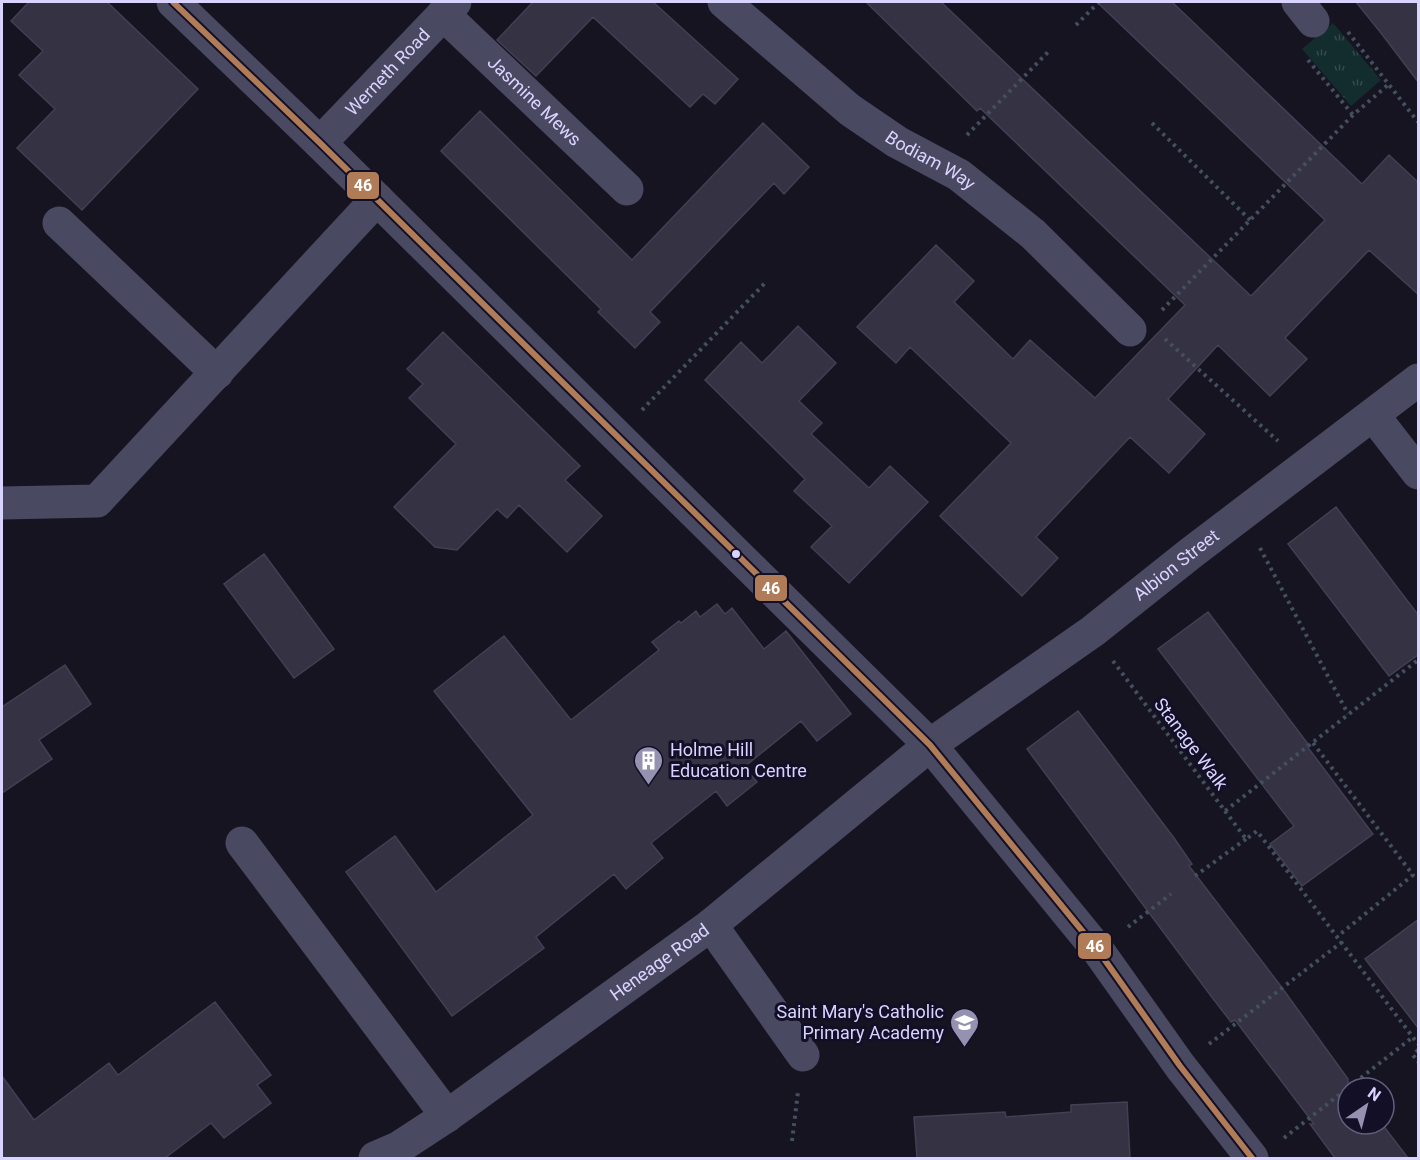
<svg xmlns="http://www.w3.org/2000/svg" width="1420" height="1160" font-family="Roboto,sans-serif">
<style>
.grass{fill:url(#grass-tufts)}
.building{fill:#343243;stroke:#433f54;stroke-width:1.5}
.lines{fill:none;stroke-linecap:round;stroke-linejoin:round}
.path{stroke:#44505f;stroke-width:4;stroke-dasharray:3 4.5;stroke-linecap:butt}
.minor{stroke:#4a4962;stroke-width:33}
.bus-1-casing{stroke:#130f26;stroke-width:10}
.bus-1{stroke:#b07c57;stroke-width:6}
.bus-dot{fill:#d9d4ff;stroke:#130f26;stroke-width:2}
.labels{text-anchor:middle;stroke-width:6;stroke-linejoin:round;paint-order:stroke}
.street-label{font-size:18px;fill:#d9d4ff;stroke:#130f26}
.poi-label{font-size:18px;fill:#d9d4ff;stroke:#130f26;text-anchor:start}
.line-badge{stroke:#130f26;stroke-width:2}
.badge-label{font-size:16px;text-anchor:middle;font-weight:bold;fill:#fff}
</style>
<defs>
<pattern id="grass-tufts" width="24" height="20" patternUnits="userSpaceOnUse" patternTransform="scale(1.5)"><rect width="24" height="20" fill="#132c2d"/><path d="M3 7l-1-3M5 7V3M7 7l1-3M15 17l-1-3M17 17v-4M19 17l1-3" fill="none" stroke="#354a4c"/></pattern>
</defs>
<rect width="100%" height="100%" fill="#161421"/>
<path class="grass" d="M1333,23L1381,80L1351,106L1302,49Z"/>
<path class="building" d="M29,2H107L198,89L82,210L17,148L55,109L19,75L43,51L11,21Z
M533,2H653L738,79L715,104L703,94L690,107L593,17L536,76L497,40Z
M866,2H941L1251,296L1325,220L1097,2H1172L1362,184L1389,155L1419,183V295L1369,250L1285,338L1307,359L1270,396L1218,345L1168,399L1205,434L1169,473L1130,437L1036,537L1058,558L1022,596L940,516L1011,443L910,347L896,363L857,327L936,245L974,281L954,302L1013,359L1030,340L1095,398L1185,305L980,108L977,111Z
M1356,2H1419V83L1381,33Z
M480,111L632,260L763,123L809,167L784,194L774,183L650,312L660,322L635,348L598,312L601,309L441,151Z
M798,326L836,363L799,401L822,423L811,434L869,488L890,466L928,502L849,583L811,547L832,526L794,491L805,479L705,380L741,342L762,363Z
M443,332L580,466L565,480L602,516L567,552L519,505L507,518L497,509L457,550L435,547L394,507L456,444L409,398L423,384L407,369Z
M1336,507L1419,616V654L1389,676L1288,544Z
M264,554L334,649L294,678L224,584Z
M717,604L725,614L732,608L764,649L786,631L851,714L817,741L801,721L744,767L757,782L727,806L716,791L651,843L663,858L626,889L614,874L536,937L544,948L452,1016L346,872L395,836L436,892L533,815L434,691L504,636L571,720L659,650L652,642L679,621L681,623L696,611L700,617Z
M1208,612L1308,744L1306,745L1373,834L1302,886L1270,844L1294,826L1158,649Z
M65,665L91,704L39,740L52,759L2,793V707Z
M1078,711L1174,838L1192,864L1189,866L1280,985L1348,1079V1124H1382L1408,1158H1335L1310,1124H1314L1235,1020L1231,1022L1211,996L1027,749Z
M1419,919V1029L1365,959Z
M215,1002L271,1075L257,1085L271,1103L224,1138L211,1123L165,1158H2V1076L34,1120L109,1063L118,1075Z
M1127,1102L1130,1158H917L914,1117L1005,1112L1006,1117L1071,1112V1105Z"/>
<g class="lines">
<path class="path" d="M1076,25L1099,2
M1348,32L1418,122
M1308,60L1353,115
M1152,123L1250,220
M967,135L1049,51
M1162,310L1353,115L1389,84
M1165,339L1278,441
M642,410L767,281
M1260,548L1348,714
M1113,661L1225,811L1418,660
M1313,743L1413,875L1338,936
M1225,811L1246,839L1257,831L1418,1044
M1195,876L1246,839
M1128,927L1171,894
M1209,1044L1342,942
M1418,1050L1413,1055L1418,1062
M1284,1138L1413,1037
M792,1141L798,1092"/>
<g class="minor">
<path d="M173,2L320,143L930,745L1097,949L1180,1066L1252,1158"/>
<path id="s1" d="M724,2L850,110L897,142L959,175L1033,234L1130,330"/>
<path d="M1298,2L1313,21"/>
<path id="s2" d="M443,14L627,189"/>
<path id="s3" d="M320,143L455,2"/>
<path d="M59,223L217,373"/>
<path d="M1373,415L1418,473"/>
<path d="M2,503L97,501L377,199"/>
<path d="M242,843L447,1116"/>
<path d="M711,925L803,1055"/>
<path id="s4" d="M375,1158L398,1148L447,1116L711,925L930,745L1093,631L1191,553L1418,380"/>
</g>
<defs>
<path id="bus-1" d="M173,2L320,143L930,745L1097,949L1180,1066L1252,1158"/>
</defs>
<use href="#bus-1" class="bus-1-casing"/>
<use href="#bus-1" class="bus-1"/>
</g>
<defs>
<symbol id="building-pin" viewBox="-11 -11 22 30"><path d="M0 17L-7.5 6A9.5 9.5 0 1 1 7.5 6Z" fill="#9591b1" stroke="#130f26"/><path d="M-4-6H4V6H1V3H-1V6H-4ZM-2.5-4.3h1.7v1.8h-1.7ZM.8-4.3h1.7v1.8H.8ZM-2.5-1h1.7V.8h-1.7ZM.8-1h1.7V.8H.8Z" fill="#fff"/></symbol>
<symbol id="school-pin" viewBox="-11 -11 22 30"><path d="M0 17L-7.5 6A9.5 9.5 0 1 1 7.5 6Z" fill="#9591b1" stroke="#130f26"/><path d="M0-5L7-2L0 1L-7-2ZM-4 1L0 2.5L4 1V4Q0 6-4 4Z" fill="#fff"/></symbol>
</defs>
<g fill-rule="evenodd">
<use href="#building-pin" x="632" y="744" width="33" height="45"/>
<use href="#school-pin" x="948" y="1006" width="33" height="45"/>
</g>
<circle class="bus-dot" cx="736" cy="554" r="5"/>
<g class="labels">
<g class="street-label">
<text dy="6" stroke="none"><textPath href="#s3" startOffset="98">Werneth Road</textPath></text>
<text dy="6" stroke="none"><textPath href="#s2" startOffset="126">Jasmine Mews</textPath></text>
<text dy="6" stroke="none"><textPath href="#s1" startOffset="261">Bodiam Way</textPath></text>
<text dy="6" stroke="none"><textPath href="#s4" startOffset="998">Albion Street</textPath></text>
<text transform="translate(1191 744) rotate(53)" y="6">Stanage Walk</text>
<text dy="6" stroke="none"><textPath href="#s4" startOffset="346">Heneage Road</textPath></text>
</g>
<g class="poi-label">
<text x="670" y="756">Holme Hill<tspan x="670" dy="21">Education Centre</tspan></text>
<text x="944" y="1018" text-anchor="end">Saint Mary's Catholic<tspan x="944" dy="21">Primary Academy</tspan></text>
</g>
</g>
<g class="line-badge">
<rect x="346" y="171" width="34" height="29" rx="6" fill="#b07c57"/>
<rect x="754" y="574" width="34" height="28" rx="6" fill="#b07c57"/>
<rect x="1077" y="932" width="35" height="28" rx="6" fill="#b07c57"/>
</g>
<g class="badge-label">
<text x="363" y="191">46</text>
<text x="771" y="594">46</text>
<text x="1095" y="952">46</text>
</g>
<rect width="1420" height="1160" fill="none" stroke="#d9d4ff" stroke-width="6"/>
<g transform="translate(1366 1106) rotate(35)"><circle r="28" fill="#130f26" stroke="#625e7d" stroke-width="1.5"/>
<path d="M0-4.5L10 22L0 15L-10 22Z" fill="#9591b1"/>
<text y="-9" font-size="16" font-weight="bold" text-anchor="middle" fill="#d9d4ff">N</text>
</g>
</svg>
